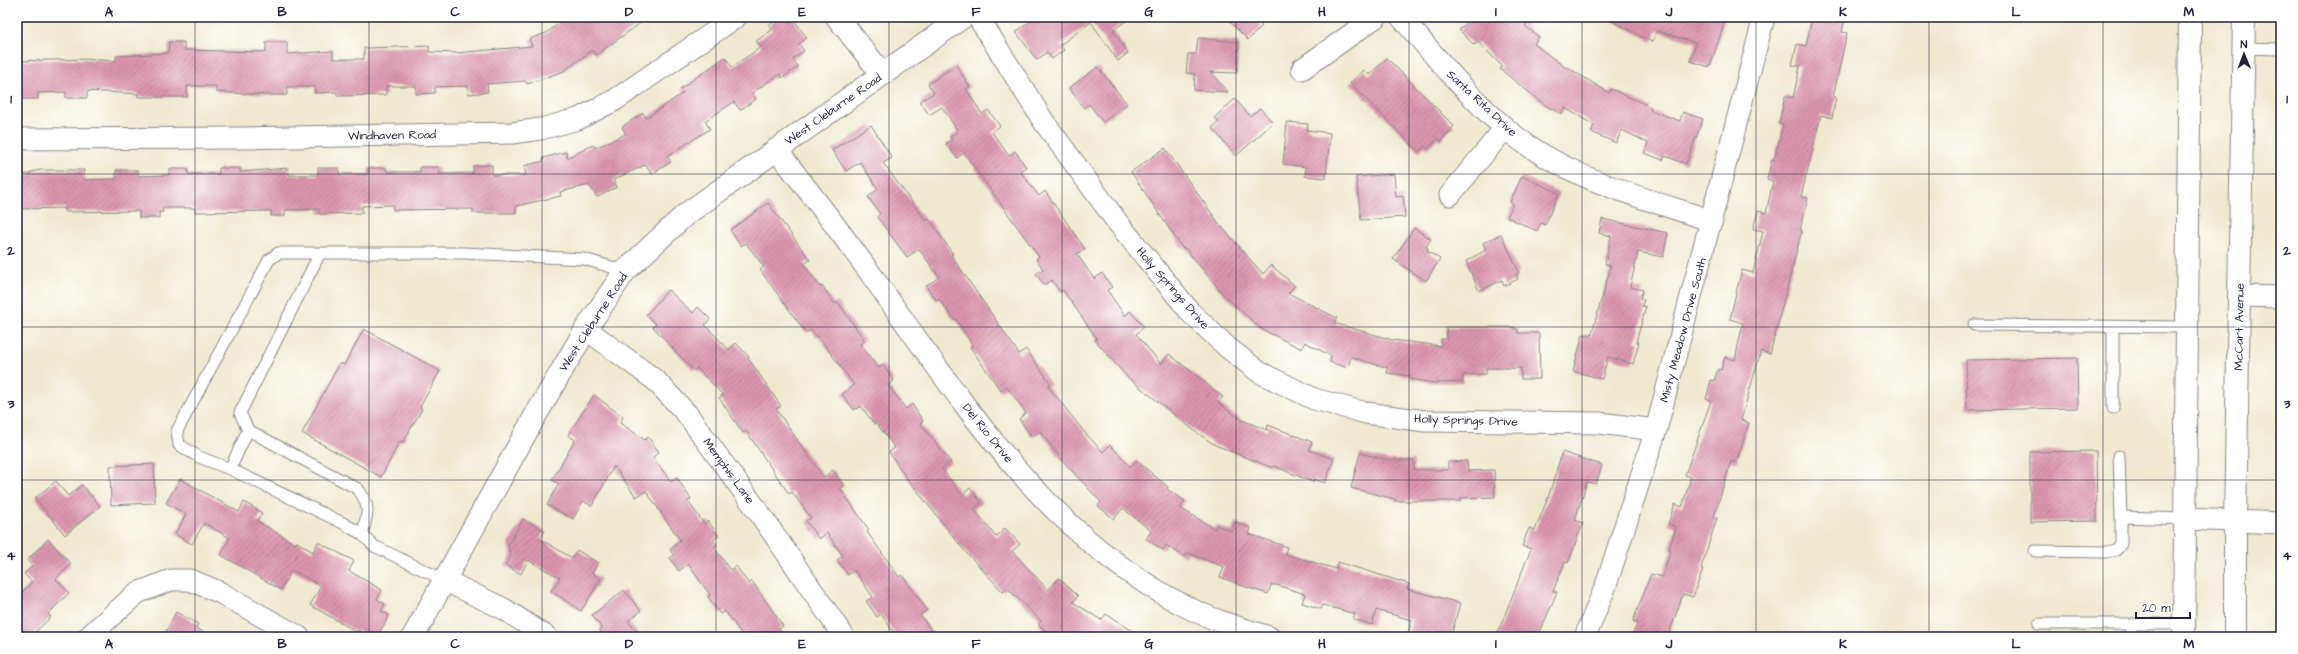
<svg xmlns="http://www.w3.org/2000/svg" width="2298" height="654" font-family="'Architects Daughter',sans-serif">
<style>
.building{fill:url(#building-hatch)}
.lines{fill:none;stroke-linecap:round;stroke-linejoin:round}
.service-casing{stroke:#898686;stroke-width:13}
.minor-casing{stroke:#898686;stroke-width:23}
.tertiary-casing{stroke:#898686;stroke-width:24}
.secondary-casing{stroke:#898686;stroke-width:24}
.service{stroke:#fff;stroke-width:11}
.minor{stroke:#fff;stroke-width:21}
.tertiary{stroke:#fff;stroke-width:22}
.secondary{stroke:#fff;stroke-width:22}
.grid{fill:none;stroke:#22223b;stroke-width:1;stroke-opacity:0.55}
.labels{text-anchor:middle;stroke-width:3;stroke-linejoin:round;paint-order:stroke}
.street-label{font-size:12px;fill:#22223b;stroke:#fff}
.neatline{fill:none;stroke:#22223b;stroke-width:1.5}
.grid-label{font-size:13px;text-anchor:middle;font-weight:bold;fill:#22223b}
</style>
<defs>
<pattern id="building-hatch" width="6" height="6" patternUnits="userSpaceOnUse"><rect width="6" height="6" fill="#dc96af"/><path d="M-1 1l2-2M0 6l6-6M5 7l2-2" fill="none" stroke="#b27a90"/></pattern>
</defs>
<rect width="100%" height="100%" fill="#fff"/>
<filter id="ink" filterUnits="userSpaceOnUse"><feTurbulence type="fractalNoise" baseFrequency=".025" numOctaves="2"/><feDisplacementMap in="SourceGraphic" scale="8" xChannelSelector="R" yChannelSelector="G"/><feConvolveMatrix kernelMatrix="1 2 1 2 8 2 1 2 1" color-interpolation-filters="sRGB"/></filter>
<filter id="wash" filterUnits="userSpaceOnUse"><feTurbulence type="fractalNoise" baseFrequency=".012" numOctaves="4" result="noise"/><feDisplacementMap in="SourceGraphic" scale="16" xChannelSelector="R" yChannelSelector="G"/><feGaussianBlur stdDeviation="0.9" result="paint"/><feColorMatrix in="noise" values="0 0 0 0 0 0 0 0 0 0 0 0 0 0 0 0 0 1.4 0 .05"/><feComposite in="paint" operator="in"/></filter>
<g filter="url(#wash)">
<rect width="100%" height="100%" fill="#f0e9d0"/>
<g id="blocks">
<path class="building" d="M568,17H649L596,55L592,50L564,71L527,84L525,81L487,84L488,92L469,94L468,86L435,87V93L416,94V86H386V95L337,96V92L315,93V87H287V95H266L216,92V86H187V97H138V94L87,91V98H66V92L38,93V99H18L17,61L85,59L116,61V56L168,53L169,42H184V50L266,52V42H287V54L333,51V59H364V48L429,46V52L456,53L532,46L529,39L546,33Z
M781,17H792L807,38L799,44L804,51L793,59L798,67L782,78L780,74L752,93L756,99L740,110L734,102L705,121L710,129L667,156L671,162L652,174L645,165L613,180L617,187L597,197L589,185L560,192L561,196L516,206V213H473V209L393,210V205L362,206V213L319,214V209L285,210V216H271V211L195,212V208H162L163,212H159V218H139V211L65,212V208L17,209V175L31,174V172L41,170H84V180L116,179V170H138V176L169,175V169H188V174H219V168H240V172L288,168L289,175H318V168H339V174H368V168H386L387,172H420V167H439V174L473,173V166L492,165V175H526L524,166L544,161L543,158L566,152L567,158L593,145L595,148L626,134L622,127L643,113L646,118L683,93L680,89L725,57L732,67L761,47L756,41L772,30L769,25Z
M1036,17H1132L1113,30L1128,53L1118,61L1091,22L1060,45L1064,50L1052,59L1047,52L1037,60L1016,32Z
M1225,17H1253L1262,26L1248,40Z
M1472,17H1534L1525,26L1539,37L1534,44L1566,68L1567,67L1609,93L1611,89L1651,107L1650,110L1680,121L1683,112L1703,119L1686,164L1665,156L1663,160L1644,153L1648,143L1622,130L1616,143L1591,132L1594,125L1565,108L1561,114L1545,105L1500,69L1502,66L1478,42L1474,45L1459,30Z
M1605,17H1726L1710,67L1690,61L1696,43L1657,31L1652,42Z
M1812,17H1845L1842,32L1847,33L1833,97H1836L1832,118L1821,115L1801,197L1808,198L1800,230H1802L1770,354L1761,351L1741,420L1749,423L1736,463L1731,461L1714,517L1717,518L1701,568L1703,569L1693,597L1683,594L1668,637H1631L1638,623L1633,621L1651,574L1662,577L1671,550L1669,549L1676,527L1668,524L1675,504L1682,507L1691,477L1685,475L1711,401L1706,399L1711,380L1714,381L1718,369L1721,370L1725,357L1735,360L1743,323L1730,319L1737,289L1742,270L1753,273L1763,231L1753,229L1758,211L1766,213L1773,181L1767,179L1772,159L1774,160L1783,125L1779,124L1785,96L1793,98L1800,66L1792,65L1797,44L1806,46Z
M1198,38L1239,42L1237,73L1210,72L1228,92L1194,90L1195,74L1186,73L1188,54H1196Z
M1387,58L1454,126L1440,141L1438,138L1428,149L1425,146L1419,152L1350,83L1364,70L1369,75Z
M956,65L970,87L966,89L982,114L988,110L1000,126L992,132L1009,156L1015,151L1026,167L1020,171L1039,196L1045,191L1085,249L1077,254L1094,279L1102,273L1112,287L1107,290L1125,316L1130,311L1144,327L1136,334L1161,364L1169,354L1223,397L1218,403L1242,420L1267,430L1268,425L1312,442L1309,450L1334,459L1325,483L1314,479L1313,482L1274,466L1273,468L1215,445L1196,432L1126,376L1095,340L1097,339L1063,290L1060,292L1052,280L1044,285L1036,274L1043,269L1036,259L1039,257L964,153L957,158L946,144L952,140L950,137L958,131L942,107L929,115L920,101L934,93L928,84Z
M1098,67L1127,104L1103,122L1089,104L1084,108L1069,88Z
M1235,99L1250,116L1260,108L1273,123L1236,156L1212,128L1219,122L1214,118Z
M1287,122L1308,124L1307,130L1330,133L1326,178L1305,176L1306,167L1283,164Z
M871,125L892,158L883,163L926,221L929,219L953,254L951,255L1019,354L1026,349L1051,384L1048,386L1085,433L1103,452L1110,445L1131,467L1136,460L1168,487L1167,489L1185,501L1180,508L1215,529L1216,525L1232,531L1235,522L1251,528L1249,534L1287,547L1285,554L1336,569L1338,562L1409,584L1407,589L1460,603L1451,637L1430,633L1429,637H1407L1412,620L1376,610L1372,625L1353,619L1355,614L1323,605L1321,609L1302,603L1305,594L1277,585H1271L1268,594L1240,585L1220,577L1224,567L1188,553L1185,557L1166,545L1163,550L1146,539L1151,531L1123,508L1114,519L1098,506L1101,502L1061,459L1040,431L1032,437L1019,419L1026,413L1007,387L1001,391L970,347L973,346L956,319L954,320L939,299L937,301L926,286L939,277L919,249L907,257L877,217L880,214L868,197L878,189L860,162L846,171L832,150Z
M1165,148L1220,225L1263,274L1271,265L1295,286L1288,293L1337,318L1334,323L1393,340L1441,346V339H1447L1446,327H1514V329H1518V333H1539L1540,379H1521V368H1486V374L1463,375V382L1434,383L1410,379V376L1387,373L1388,368L1351,357L1348,368L1330,362L1331,356L1305,342L1302,349L1261,329L1222,293L1185,248L1183,249L1131,172Z
M1394,174L1396,197L1403,196L1405,217L1361,220L1356,177Z
M1522,176L1559,193L1545,225L1541,223L1537,231L1507,217L1513,204L1510,202Z
M768,203L810,260L804,264L820,287L822,286L835,304L838,302L865,341L860,344L878,368L883,365L894,381L888,385L906,409L912,404L923,421L920,423L951,462L942,469L962,495L970,488L982,503L974,509L996,537L1005,528L1020,544L1012,551L1048,590L1059,578L1078,596L1073,602L1101,620L1106,614L1142,637H1052L1038,624L1041,621L1007,588L1003,592L964,550L903,473L889,452L895,448L876,423L874,424L861,406L854,410L842,394L854,385L818,336L816,337L811,330L806,333L760,270L764,267L746,243L741,246L730,230Z
M1602,219L1668,233L1663,257L1638,252L1630,287L1643,290L1640,299L1644,300L1642,306L1646,307L1636,342H1639L1633,364L1608,357L1602,379L1573,371L1583,334L1591,336L1611,266L1605,264L1611,236L1599,233Z
M1414,228L1431,239L1426,247L1428,248L1427,251L1440,259L1426,281L1393,259Z
M1501,234L1519,272L1516,274L1518,279L1504,286L1502,280L1479,291L1466,261L1486,250L1483,243Z
M668,290L693,313L698,307L710,319L705,325L729,350L736,343L749,357L748,358L781,406L776,409L809,457L824,477L833,470L844,486L840,488L869,530L867,532L899,577L902,575L927,610L920,615L936,637H897L881,614L877,617L866,601L873,597L854,570L848,575L837,560L843,556L827,533L819,539L806,521L811,518L792,492L789,494L746,431L743,433L719,398L723,395L697,368L694,371L653,327L656,324L646,315Z
M364,329L440,371L420,407L422,409L403,442L400,441L381,477L302,433L340,363L344,365Z
M2077,358L2078,408L1967,410L1966,360Z
M594,395L623,417L620,423L645,440L648,437L659,452L653,457L671,482L677,478L691,499L688,501L704,524L708,521L719,536L713,540L717,545L714,547L730,570L736,566L749,584L752,581L783,626L779,629L785,637H744L725,611L720,614L708,597L710,595L688,564L679,571L670,558L674,555L670,550L680,540L646,491L636,497L614,466L592,506L583,501L573,519L547,505L559,484L552,480L575,440L568,435Z
M2096,451L2097,521L2030,522V452Z
M1562,452L1602,465L1596,484L1587,482L1575,520L1583,523L1568,563L1565,562L1553,591L1557,592L1538,637H1496L1531,549L1522,546L1529,528L1535,530L1549,495Z
M1360,453L1388,460H1414V470H1448V462L1467,461L1468,471L1494,470L1495,497L1461,498V501H1395V499L1351,488Z
M154,464L155,503L111,505L110,466Z
M180,479L239,512L244,502L262,513L257,521L295,544L297,542L313,552L318,542L354,561L349,571L382,590L377,599L385,604L381,611L389,615L377,637H370L358,630L357,632L310,605L321,586L292,570L281,590L221,555L230,538L204,523L192,544L175,534L186,514L166,503Z
M56,481L68,496L82,485L100,506L65,535L35,498Z
M523,519L545,531L540,539L572,558L577,550L598,563L592,573L601,579L581,611L551,591L560,578L528,560L521,574L505,565L511,556L508,545Z
M48,539L71,564L56,579L69,593L48,614L51,617L30,637H17V597L32,582L24,574L32,566L27,560Z
M624,590L641,611L628,621L641,637H605L600,631L601,627L592,615Z
M176,612L198,624L196,628L212,637H163Z"/>
</g>
</g>
<g filter="url(#ink)">
<use href="#blocks" fill-opacity="0" stroke="#898686" stroke-width="1"/>
<g class="lines">
<defs>
<path id="service" d="M2243,48L2281,49
M320,253L240,413L248,430L358,489C371,507 368,513 362,534
M1974,325L2186,327
M2113,408V327
M2119,456L2121,517
M230,469L248,430
M2035,551L2106,552L2116,550L2121,544V517L2186,519
M444,580L374,546L362,534L341,522L230,469L199,457L179,445L177,431L269,260L278,253H463L584,259L625,271
M2039,624H2184
M2131,624V637"/>
<path id="minor" d="M978,17L1044,122L1118,223L1191,313L1227,347L1259,372L1314,399L1366,413L1425,421L1599,423L1656,430
M1401,17C1434,55 1466,94 1504,127C1562,178 1642,197 1712,221
M1302,69L1376,17
M17,139L242,138L512,133L541,129L578,119L615,100L736,17
M776,149C814,198 852,246 887,297C970,414 1054,540 1185,606C1212,620 1240,628 1269,637
M1450,195L1505,128
M2240,296L2281,297
M586,329L655,380L687,414L760,514L844,637
M2186,519L2281,523
M444,580L504,609L547,637
M88,637L137,593L171,580H190L219,592L299,637
M1585,637L1606,585L1656,430L1764,17"/>
<path id="tertiary" d="M837,17L882,74
M413,637L534,418L586,329L625,271L685,215L963,17"/>
<path id="secondary" d="M2184,637L2190,17
M2235,637V523L2244,17"/>
</defs>
<use href="#service" class="service-casing"/>
<use href="#minor" class="minor-casing"/>
<use href="#tertiary" class="tertiary-casing"/>
<use href="#secondary" class="secondary-casing"/>
<use href="#service" class="service"/>
<use href="#minor" class="minor"/>
<use href="#tertiary" class="tertiary"/>
<use href="#secondary" class="secondary"/>
</g>
</g>
<path class="grid" d="M195,17V637M369,17V637M542,17V637M716,17V637M889,17V637M1062,17V637M1236,17V637M1409,17V637M1582,17V637M1756,17V637M1929,17V637M2103,17V637M17,174H2281M17,327H2281M17,480H2281"/>
<g class="labels">
<g class="street-label">
<text transform="translate(1482 103) rotate(43)" y="4">Santa Rita Drive</text>
<text transform="translate(833 109) rotate(-35)" y="4">West Cleburne Road</text>
<text transform="translate(392 135) rotate(-1)" y="4">Windhaven Road</text>
<text transform="translate(1173 288) rotate(49)" y="4">Holly Springs Drive</text>
<text transform="translate(593 322) rotate(-57)" y="4">West Cleburne Road</text>
<text transform="translate(2239 327) rotate(-89)" y="4">McCart Avenue</text>
<text transform="translate(1683 330) rotate(-75)" y="4">Misty Meadow Drive South</text>
<text transform="translate(1466 420) rotate(2)" y="4">Holly Springs Drive</text>
<text transform="translate(988 433) rotate(51)" y="4">Del Rio Drive</text>
<text transform="translate(729 471) rotate(54)" y="4">Memphis Lane</text>
</g>
</g>
<rect width="2298" height="654" fill="none" stroke="#fff" stroke-width="44"/>
<g transform="translate(2244 54) rotate(359)" stroke="#ffffff" stroke-width="3" paint-order="stroke">
<path d="M0-3L7 15L0 10L-7 15Z" fill="#22223b"/>
<text y="-6" font-size="11" font-weight="bold" text-anchor="middle" fill="#22223b">N</text>
</g>
<path d="M2136 612v6h54v-6" fill="none" stroke="#22223b" stroke-width="2"/>
<text x="2142" y="612" font-size="12" fill="#22223b" stroke="#ffffff" stroke-width="3" paint-order="stroke">20 m</text>
<rect x="22" y="22" width="2254" height="610" class="neatline"/>
<g class="grid-label">
<text x="109" y="16">A</text>
<text x="282" y="16">B</text>
<text x="455" y="16">C</text>
<text x="629" y="16">D</text>
<text x="802" y="16">E</text>
<text x="976" y="16">F</text>
<text x="1149" y="16">G</text>
<text x="1322" y="16">H</text>
<text x="1496" y="16">I</text>
<text x="1669" y="16">J</text>
<text x="1843" y="16">K</text>
<text x="2016" y="16">L</text>
<text x="2189" y="16">M</text>
<text x="11" y="103">1</text>
<text x="2287" y="103">1</text>
<text x="11" y="255">2</text>
<text x="2287" y="255">2</text>
<text x="11" y="408">3</text>
<text x="2287" y="408">3</text>
<text x="11" y="560">4</text>
<text x="2287" y="560">4</text>
<text x="109" y="648">A</text>
<text x="282" y="648">B</text>
<text x="455" y="648">C</text>
<text x="629" y="648">D</text>
<text x="802" y="648">E</text>
<text x="976" y="648">F</text>
<text x="1149" y="648">G</text>
<text x="1322" y="648">H</text>
<text x="1496" y="648">I</text>
<text x="1669" y="648">J</text>
<text x="1843" y="648">K</text>
<text x="2016" y="648">L</text>
<text x="2189" y="648">M</text>
</g>
</svg>
